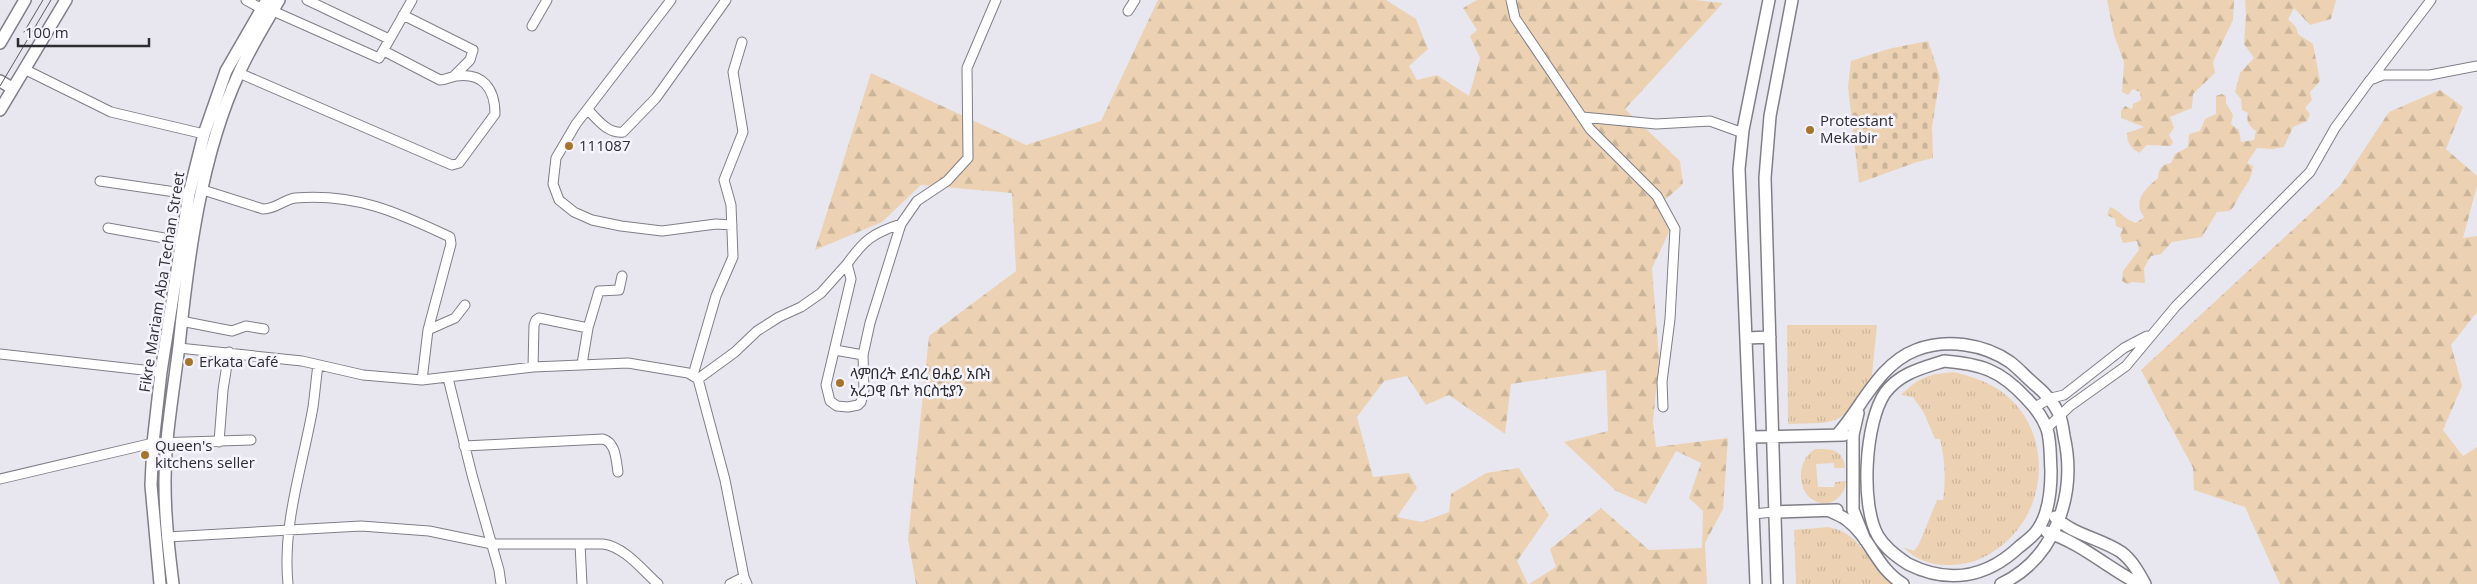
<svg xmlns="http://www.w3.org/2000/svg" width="2477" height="584" font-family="'Open Sans','Noto Sans Ethiopic',sans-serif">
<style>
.grass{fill:url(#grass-tufts)}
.forest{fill:url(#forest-firs)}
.cemetery{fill:url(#cemetery-stones)}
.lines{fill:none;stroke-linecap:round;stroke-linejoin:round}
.minor-casing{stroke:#807e87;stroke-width:11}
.major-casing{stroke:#807e87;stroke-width:14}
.minor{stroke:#fff;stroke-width:9}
.major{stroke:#fff;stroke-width:11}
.tram{stroke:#5b5a60;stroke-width:1}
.poi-dot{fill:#a7742b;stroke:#f5f4fd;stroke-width:2}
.labels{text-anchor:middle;stroke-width:5;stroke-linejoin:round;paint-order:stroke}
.poi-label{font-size:15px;fill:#2e2d31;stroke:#f5f4fd;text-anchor:start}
.street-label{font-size:15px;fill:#2e2d31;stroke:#f5f4fd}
</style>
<defs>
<pattern id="grass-tufts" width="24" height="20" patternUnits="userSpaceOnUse" patternTransform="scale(1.25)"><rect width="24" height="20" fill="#ecd2b3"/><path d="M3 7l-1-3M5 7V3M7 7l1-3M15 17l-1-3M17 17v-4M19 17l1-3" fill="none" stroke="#cbb59a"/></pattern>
<pattern id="forest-firs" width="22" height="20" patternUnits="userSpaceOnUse" patternTransform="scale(1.25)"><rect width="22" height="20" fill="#ecd2b3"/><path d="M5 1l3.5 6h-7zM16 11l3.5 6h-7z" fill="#cbb59a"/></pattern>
<pattern id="cemetery-stones" width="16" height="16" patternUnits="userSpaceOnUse" patternTransform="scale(1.25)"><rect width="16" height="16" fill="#ecd2b3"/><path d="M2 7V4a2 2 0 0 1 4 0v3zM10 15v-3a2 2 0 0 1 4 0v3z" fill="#cbb59a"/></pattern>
</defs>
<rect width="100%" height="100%" fill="#e8e7f0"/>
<path class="grass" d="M1787,325H1877L1872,375L1845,414L1836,420L1822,423L1788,424Z
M1954,372C1969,376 1983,380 1996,388C2050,421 2052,499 2008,540C1991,556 1971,566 1947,565C1930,565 1915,559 1903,547L1914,551L1919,544L1937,500H1943C1946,479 1945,460 1940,439H1935L1924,413L1913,397L1901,395C1919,377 1929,374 1954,372Z
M1816,449C1832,449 1843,449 1845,468H1834V463L1816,464L1818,487H1834L1835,482L1846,481C1844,502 1823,510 1809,497C1796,484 1799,456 1816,449Z
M1828,527C1864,533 1866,566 1894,584H1796L1794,530Z"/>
<path class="forest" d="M1158,0H1386L1416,19L1428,49L1409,66L1417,80L1437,75L1469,96L1480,58L1470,36L1477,30L1463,8L1477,0H1695L1723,3L1625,109L1680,161L1683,184L1658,206L1670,230L1652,268L1659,358L1653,422L1656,447L1728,438L1723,509L1705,543L1707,584H1529L1556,567L1550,549L1601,508L1649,550L1702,548L1703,511L1689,498L1701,463L1676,451L1646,504L1616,491L1564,442L1608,431L1606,370L1511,384L1505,434L1449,395L1426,405L1407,376L1384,381L1357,417L1373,477L1409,473L1417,488L1397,517L1422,522L1449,512L1451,494L1486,473L1519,468L1549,515L1517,561L1528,584H916L908,539L929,336L1016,271L1012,193L921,185L882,222L815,250L871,73L1026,145L1101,121Z
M2107,0H2234L2233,20L2213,62L2215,73L2193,94L2192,108L2170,117L2174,128L2169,135L2173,142L2171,146L2147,145L2139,153C2131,148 2127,143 2127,133L2144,127L2121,118V111L2125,106L2132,109L2133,104L2141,100L2140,92L2133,89L2128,95L2122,92L2124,62L2114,35Z
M2245,0H2336L2331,19L2310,25L2294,8L2288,19L2296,27L2298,34L2313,44L2320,81L2310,92L2312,100L2305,108L2310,114L2307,121L2293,127L2284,147L2272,149L2257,148L2247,163L2253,166C2251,180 2248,182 2241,193C2237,199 2236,205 2230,211L2217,212L2202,237L2172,242L2161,254L2151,256L2144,268L2145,283L2132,282L2128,284L2122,281L2123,271L2139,250L2137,241L2123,243L2120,235L2123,229L2116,226L2115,219L2107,215L2110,207C2121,211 2125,220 2136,223L2144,217C2132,201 2145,189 2158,178C2159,168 2161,165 2171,163L2175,154L2188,147L2189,134L2200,131L2205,119L2216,114V96L2222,94L2226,96V103L2233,115L2231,124L2239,130L2241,142L2254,140L2256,131C2249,126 2246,122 2248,113L2242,110L2241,99L2235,92L2240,73L2254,58L2244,44L2246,16Z
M2440,90L2463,107L2446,149L2477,176V186L2463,238L2477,236V312L2451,345L2462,386L2443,430L2463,456L2477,447V584H2280L2245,507L2194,490L2193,468L2141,370L2340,186L2389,112Z"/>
<path class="cemetery" d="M1928,41L1940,77L1932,127L1933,158L1917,162L1859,183L1848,87L1851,61L1888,49Z"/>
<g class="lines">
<defs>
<path id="minor" d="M246,0L262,9
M307,0L389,39
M671,0L576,124L556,158L553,184L559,200L574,212L592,220L621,226L662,231L716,224L732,225
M1511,0L1515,18L1590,129L1657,196L1675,229L1670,319L1662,382L1663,407
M273,11L379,58L412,0
M1128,11L1135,0
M403,15L473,50L470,60L454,76
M532,26L547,0
M24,69L111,112L204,134
M239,73L452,165L459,163L495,114C495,89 483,72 456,76C450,77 445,80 440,80L384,51
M2371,79L2431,0
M588,110C598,120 608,134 623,132L656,98L726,0
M1582,117L1656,124L1710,121L1743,133
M100,181L189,194
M203,190L263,209C276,209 283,200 295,198C355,193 397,212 450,237L451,244L428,330L422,380
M108,228L181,241
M847,264C864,240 873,233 901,224
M181,321L232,331L246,326L264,329
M588,328L599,291L619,290L622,276
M428,330L455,318L465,305
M179,348L302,361L363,375L422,380L533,367L628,363L688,373L698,379L725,480L744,577L747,584
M835,350L863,355
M0,354L161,372
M533,367L534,325L536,320L539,318L588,328L582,364
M693,375L716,296L733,257L731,205L724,180L743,132L733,72L742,42
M448,378L472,475L499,570L501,584
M698,379L735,352L757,331L779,317L801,307L821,293L847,264L851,279L826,385L830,401L837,406L848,407L858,405L861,402L864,390L863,355L870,323L901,224L917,201L947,181L968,158L967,68L996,0
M2035,407L2051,398L2064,395L2124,348L2147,336
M2046,429L2070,406L2126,366L2176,306L2310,172L2335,128L2370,80L2383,75H2430L2477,66
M219,442L223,390L229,352
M464,446L603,439C616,443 616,460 618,472
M0,479L153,443L251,440
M1753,514L1774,512
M167,537L361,526L429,531L492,544H603C625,547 642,570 658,584
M580,544L582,584
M288,584C282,524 303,465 313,407C315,393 316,379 318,365
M730,584L744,577"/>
<path id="major" d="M0,43L25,0
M0,81L12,88
M0,110L66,0
M1747,338L1770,337
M1944,361C1981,364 2000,370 2026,398C2035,407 2043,418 2047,429C2051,442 2050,457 2051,471C2051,489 2049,513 2038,529C2034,536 2025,542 2019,547C1986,578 1948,584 1908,564C1896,556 1885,548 1878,536C1860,505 1865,422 1885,393C1900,373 1922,368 1944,361Z
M1858,413L1853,435V510L1865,540
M1837,435C1862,407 1879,364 1916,350C1946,338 1984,344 2010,362C2018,368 2025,376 2033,383C2044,392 2053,401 2059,414C2062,421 2063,429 2064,436C2077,493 2056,558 2001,584
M1751,437L1844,435
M1830,511C1836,514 1842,516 1847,520C1871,538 1876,568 1903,584
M1774,512L1837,510
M2055,517C2073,535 2100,538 2121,552C2132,560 2139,573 2145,584
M2047,532C2081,543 2108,568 2139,584
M160,584L151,485L153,443L161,372L189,194L204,134L226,71L267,0
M173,584C167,537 162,488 167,440C170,409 175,378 179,346C188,257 201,155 239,73C250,48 265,24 279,0
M1756,584L1739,169L1743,130L1769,0
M1777,584L1765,178L1770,116L1792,0"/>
</defs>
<use href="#minor" class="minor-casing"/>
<use href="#major" class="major-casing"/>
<use href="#minor" class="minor"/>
<use href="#major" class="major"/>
<path class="tram" d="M24,32L43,0
M0,86L51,0"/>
</g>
<g class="poi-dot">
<circle cx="1810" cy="130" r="5"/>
<circle cx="569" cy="146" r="5"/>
<circle cx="189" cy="362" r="5"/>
<circle cx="840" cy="383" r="5"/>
<circle cx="145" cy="455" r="5"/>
</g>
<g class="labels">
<g class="poi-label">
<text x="1820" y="126">Protestant<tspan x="1820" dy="17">Mekabir</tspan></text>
<text x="579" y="151">111087</text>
<text x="199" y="367">Erkata Café</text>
<text x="850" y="379">ላምበረት ደብረ ፀሐይ አቡነ<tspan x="850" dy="17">አረጋዊ ቤተ ክርስቲያን</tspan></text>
<text x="155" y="451">Queen's<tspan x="155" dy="17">kitchens seller</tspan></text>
</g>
<g class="street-label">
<text transform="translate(162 282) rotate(-81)" y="5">Fikre Mariam Aba Techan Street</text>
</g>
</g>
<path d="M18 38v8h131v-8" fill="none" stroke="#2e2d31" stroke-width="2.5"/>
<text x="25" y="38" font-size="15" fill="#2e2d31" stroke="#f5f4fd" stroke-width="4" paint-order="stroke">100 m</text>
</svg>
